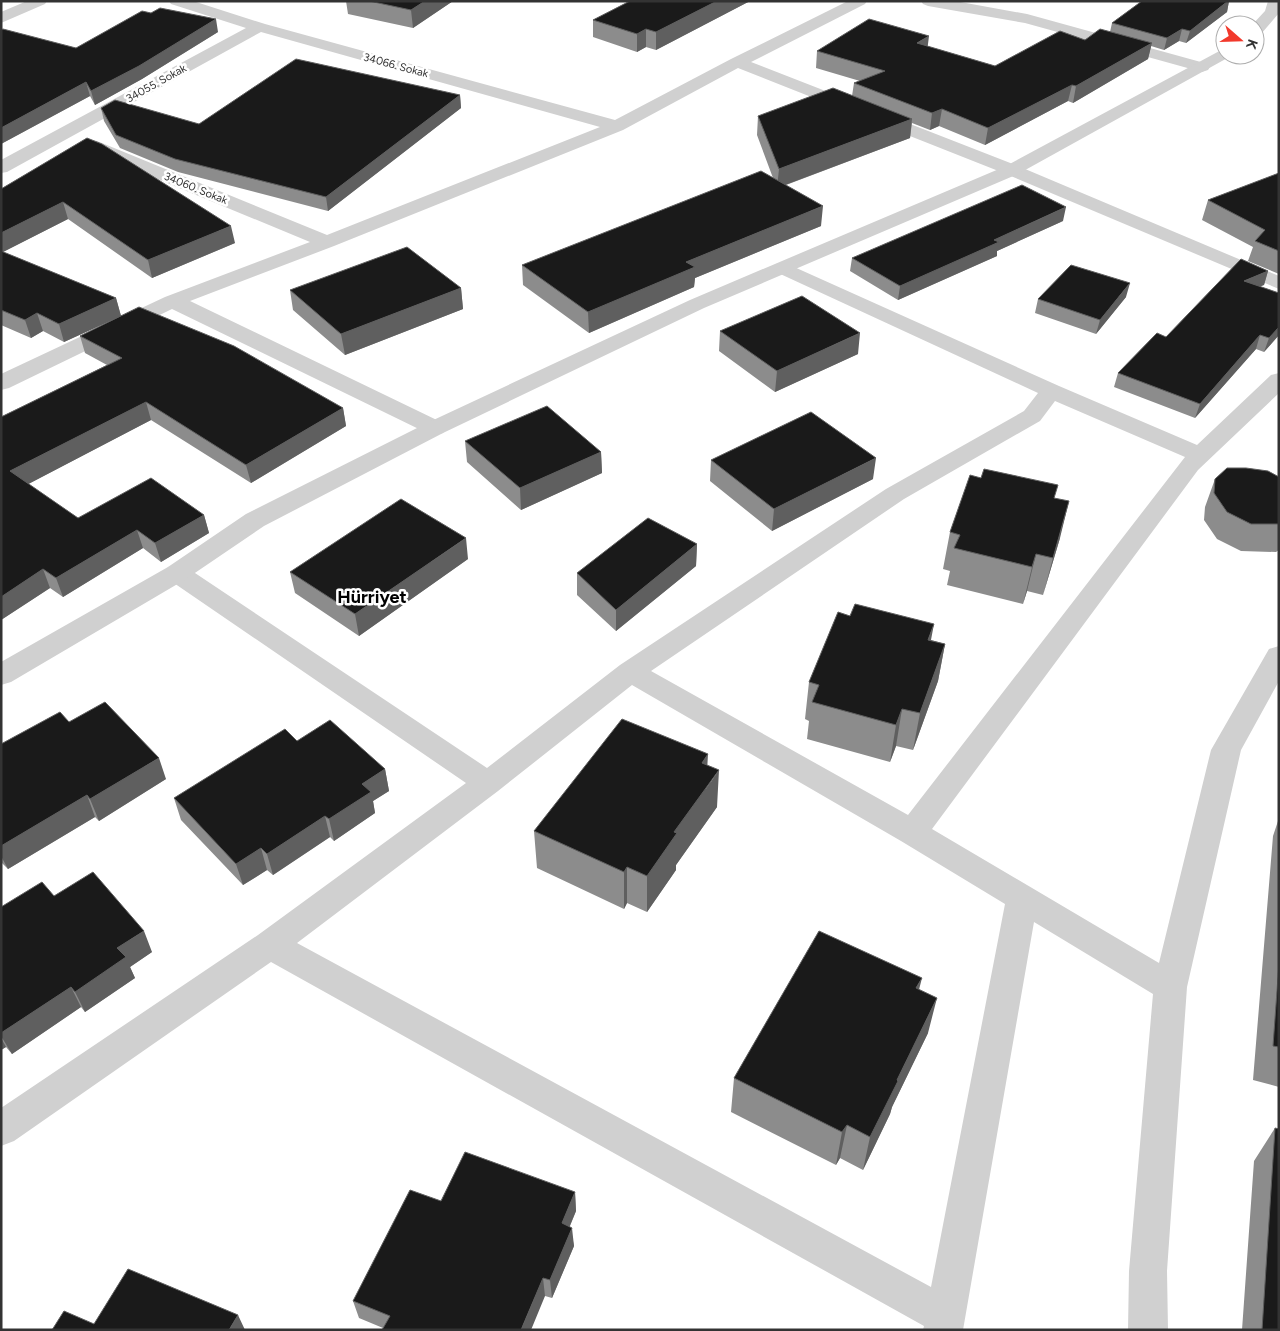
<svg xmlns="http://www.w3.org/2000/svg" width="1280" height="1331" font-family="Figtree,sans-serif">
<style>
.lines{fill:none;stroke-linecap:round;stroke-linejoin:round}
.minor{fill:#d0d0d0;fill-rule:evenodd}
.tertiary{fill:#d0d0d0;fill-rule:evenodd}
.wall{fill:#8c8c8c}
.shaded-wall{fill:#5f5f5f}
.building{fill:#1a1a1a;stroke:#5f5f5f}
.labels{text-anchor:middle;stroke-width:5;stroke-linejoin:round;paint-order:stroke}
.far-street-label{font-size:11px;fill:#333;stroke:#fff}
.district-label{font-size:18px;font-weight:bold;fill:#000;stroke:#fff}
</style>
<rect width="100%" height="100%" fill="#fff"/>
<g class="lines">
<path class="minor" d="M27,1H47L45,4L1,23V12Z
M169,1H193L265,24L615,120L731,59L848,1H867L865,4L751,62L1018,166L1279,276V289L1006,174L738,68L623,130L334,246L190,301L443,423L447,428L443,433L435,435L427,433L172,309L9,388L1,390V374L165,297L310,242L85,149L82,145L85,141L91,140L97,141L327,235L600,127L261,32L7,172L1,173V160L246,28L171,4Z
M921,1H955L1027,14L1208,64L1210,67L1208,70L1202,72L1025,23L928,6L923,4Z
M783,262L1059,386L1197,445L1271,375L1279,373V393L1198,470L932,829L1159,963L1211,750L1269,649L1279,646V681L1241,750L1187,987L1167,1271L1168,1330H1128L1129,1271L1153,994L1034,922L963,1330H923L924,1326L271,962L14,1141L1,1146V1108L258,935L466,783L168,579L164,573L168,567L177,564L186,567L487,768L620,665L886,489L1024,411L1038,393L776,272L773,268L776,264ZM1055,401L1185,457L908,815L651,671L904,499L1040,421ZM632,685L901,841L1005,904L931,1287L297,943L498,791Z"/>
<path class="tertiary" d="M1268,1H1279V13L1261,34L1255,36V25H1252L1265,11Z
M1225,48V55H1232L1231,56L1018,174L704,308L443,433L264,526L186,579L11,682L1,685V662L168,567L246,514L427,423L690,300L1006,166Z"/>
</g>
<path class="wall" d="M346,1H453L413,28L348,14Z
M630,1H750L656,50L646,47L637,52L593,37V20Z
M1142,1H1229L1227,12L1186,43L1179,41L1164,50L1151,46L1148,59L1073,103L1068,101L985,145L939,126L930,130L912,123L910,138L786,185L821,226L695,278L694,287L589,333L523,285L522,265L773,178L757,135L758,116L852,96L854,83L860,81L816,68L817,51L927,46L995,66L1110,32L1112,23Z
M1,30L76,48L218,32L142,79L95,105L90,96L1,144Z
M460,95L461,108L328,211L178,172L120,148L104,121L101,108L199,124Z
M87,138L235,243L152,278L68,219L3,252L116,298L121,316L64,342L43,331L31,338L1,325V189Z
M1279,173V274L1248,261L1253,247L1202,220L1208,200Z
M1063,221L997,251V256L898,300L850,271L852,258Z
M1268,271L1264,285L1259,286L1279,335L1264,352L1256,349L1195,418L1114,387L1118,373L1166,337Z
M461,288L463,309L345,355L293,310L290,290Z
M1126,297L1096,334L1035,313L1038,299Z
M720,331L858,354L775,392L719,351Z
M80,336L343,408L346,426L251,483L151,420L28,484L78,518L204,515L209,533L161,562L143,548L63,597L50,588L1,620V417L107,365L85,353Z
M465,441L601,452L602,473L521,510L467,462Z
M711,460L873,479L772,531L710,481Z
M1279,477V550L1276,552L1241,551L1217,539L1204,520L1205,507L1215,479Z
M1055,498L1060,538L1043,595L1027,591L1023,604L947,585L950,571L943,569L950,532Z
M697,544L696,566L616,631L577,595V573Z
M468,559L359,636L295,593L290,572Z
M850,616L945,644L938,681L913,750L896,746L890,762L807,739L809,721L805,719L809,682Z
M69,722L166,779L99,821L95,817L8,869L1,862V744Z
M297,741L385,769L389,791L373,801L375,813L334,841L330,837L273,875L267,870L243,885L181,820L174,798Z
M707,765L717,807L676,865V870L647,912L627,903L624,909L537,868L534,831Z
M1279,818V1087L1253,1080L1273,836Z
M54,896L152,952L130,967L135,978L85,1012L81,1007L12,1054L6,1047L1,1050V907Z
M919,989L928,1033L892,1107L890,1114L863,1170L840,1158L836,1165L731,1112L734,1078Z
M1275,1128L1279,1330H1242L1254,1161Z
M575,1192L576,1211L570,1226L574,1246L552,1298L545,1296L383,1328L359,1318L353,1301L441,1201Z"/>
<path class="shaded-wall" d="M425,1H453L413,28L411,10Z
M717,1H750L656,50V32Z
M1228,1H1229L1227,12L1186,43L1190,31Z
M216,19L218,32L142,79L95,105L91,91Z
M646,29V47L637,52V34Z
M1182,29L1179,41L1164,50L1167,38Z
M929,36L927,52L917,43Z
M1152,43L1148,59L1073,103L1076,86Z
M86,82L90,96L1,144V128Z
M1072,85L1068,101L985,145L988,128Z
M460,95L461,108L328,211L326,197Z
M942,109L939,126L930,130L932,113Z
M912,119L910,138L777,188L779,169Z
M63,202L68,219L1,253V233Z
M823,206L821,226L695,278L694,287L589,333L588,312L686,262Z
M1066,207L1063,221L997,251V256L898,300L900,286L994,240Z
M231,226L235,243L152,278L148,260Z
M1268,271L1264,285L1239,295L1244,281Z
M1130,283L1126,297L1096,334L1100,320Z
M461,288L463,309L345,355L341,334Z
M116,298L121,316L64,342L59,324Z
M37,313L43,331L31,338L25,320Z
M1279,327V335L1264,352L1269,338Z
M860,333L858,354L775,392L777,371Z
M1260,335L1256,349L1195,418L1200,404Z
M146,402L151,420L17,490L10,471Z
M343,408L346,426L251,483L246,465Z
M601,452L602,473L521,510L520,488Z
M876,458L873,479L772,531L774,509Z
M1069,501L1060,538L1043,595L1053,558Z
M204,515L209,533L161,562L155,543Z
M137,530L143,548L63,597L56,578Z
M466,538L468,559L359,636L355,614Z
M697,544L696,566L616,631V610Z
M1036,554L1027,591L1023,604L1032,567Z
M43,569L50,588L1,620V597Z
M934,624L927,661L928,640Z
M945,644L938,681L913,750L920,713Z
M902,709L896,746L890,762L896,725Z
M708,754L706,789L719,770L717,807L676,865V870L647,912V876L702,763Z
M159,758L166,779L99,821L90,799Z
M385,769L389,791L373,801L375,813L334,841L329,819L362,784Z
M87,795L95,817L8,869L1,856V846Z
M325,816L330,837L273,875L267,854Z
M261,848L267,870L243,885L236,864Z
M627,867V903L624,909V872Z
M144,931L152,952L130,967L135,978L85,1012L75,992L117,948Z
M922,978L913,1013L916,988Z
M71,987L81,1007L12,1054L1,1036V1033Z
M937,998L928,1033L892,1107L890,1114L863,1170L870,1137L897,1080Z
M1,1038L6,1047L1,1050Z
M847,1125L840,1158L836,1165L842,1132Z
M575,1192L576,1211L563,1242L562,1223Z
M572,1228L574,1246L552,1298L550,1280Z
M543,1278L545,1296L531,1330H521Z
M238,1315L245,1330H229Z"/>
<path class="building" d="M369,1H425L411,10Z
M630,1H717L656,32L646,29L637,34L593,20Z
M1142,1H1228L1190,31L1182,29L1167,38L1112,23Z
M160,8L216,19L139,66L91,91L86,82L1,128V30L3,29L76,48L142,11L151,13Z
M869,19L929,36L917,43L995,66L1060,31L1085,40L1100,29L1152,43L1076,86L1072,85L988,128L942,109L932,113L854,83L885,71L817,51Z
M296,59L460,95L326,197L175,159L116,135L101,108L115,100L199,124Z
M833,88L912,119L779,169L758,116Z
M87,138L102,144L231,226L148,260L63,202L1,233V189Z
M761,171L823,206L686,262L695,267L588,312L522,265Z
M1279,173V251L1255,241L1265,230L1208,200Z
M1022,185L1066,207L994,240L999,242L900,286L852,258Z
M407,247L461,288L341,334L290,290Z
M1,251L116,298L59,324L37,313L25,320L1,310Z
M1241,259L1268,271L1244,281L1279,293V327L1269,338L1260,335L1200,404L1118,373L1157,333L1166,337Z
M1071,265L1130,283L1100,320L1038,299Z
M802,296L860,333L777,371L720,331Z
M139,307L234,346L343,408L246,465L146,402L10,471L78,518L151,478L204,515L155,543L137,530L56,578L43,569L1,597V417L122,358L80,336Z
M547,406L601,452L520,488L465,441Z
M811,412L876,458L774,509L711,460Z
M1227,468H1246L1268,471L1279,477V524H1251L1227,512L1214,493L1215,479Z
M984,469L1058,485L1054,498L1069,501L1053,558L1036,554L1032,567L954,548L960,535L950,532L970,475L981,478Z
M401,499L466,538L355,614L290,572Z
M648,518L697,544L616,610L577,573Z
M855,604L934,624L928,640L945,644L920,713L902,709L896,725L812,702L819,685L809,682L838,612L850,616Z
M105,702L159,758L90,799L87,795L1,846V744L60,712L69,722Z
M622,719L708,754L702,763L719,770L674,832L677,833L647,876L627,867L624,872L534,831Z
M330,720L385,769L362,784L371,792L329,819L325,816L267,854L261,848L236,864L174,798L285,729L297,741Z
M93,872L144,931L117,948L126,957L75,992L71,987L1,1033V907L42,882L54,896Z
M819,931L922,978L916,988L937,998L897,1080L898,1081L870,1137L847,1125L842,1132L734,1078Z
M1279,963V1047L1273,1046Z
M1275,1128L1279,1129V1330H1262Z
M465,1152L575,1192L562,1223L572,1228L550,1280L543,1278L521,1330H382L390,1316L353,1301L410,1190L441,1201Z
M128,1269L238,1315L229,1330H52L64,1311L94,1324Z"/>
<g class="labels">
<g class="far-street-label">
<text transform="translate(396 65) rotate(15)" y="4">34066. Sokak</text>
<text transform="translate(156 83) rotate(-29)" y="4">34055. Sokak</text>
<text transform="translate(196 188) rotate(22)" y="4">34060. Sokak</text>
</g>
<g class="district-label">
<text x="372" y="603">Hürriyet</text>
</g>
</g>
<rect width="1280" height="1331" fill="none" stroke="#333333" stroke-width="5"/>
<g transform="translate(1240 40) rotate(110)"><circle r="24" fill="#ffffff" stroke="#adadad"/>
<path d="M0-4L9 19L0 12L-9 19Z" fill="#f2392c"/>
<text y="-8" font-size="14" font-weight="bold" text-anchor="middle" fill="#333333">K</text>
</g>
</svg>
